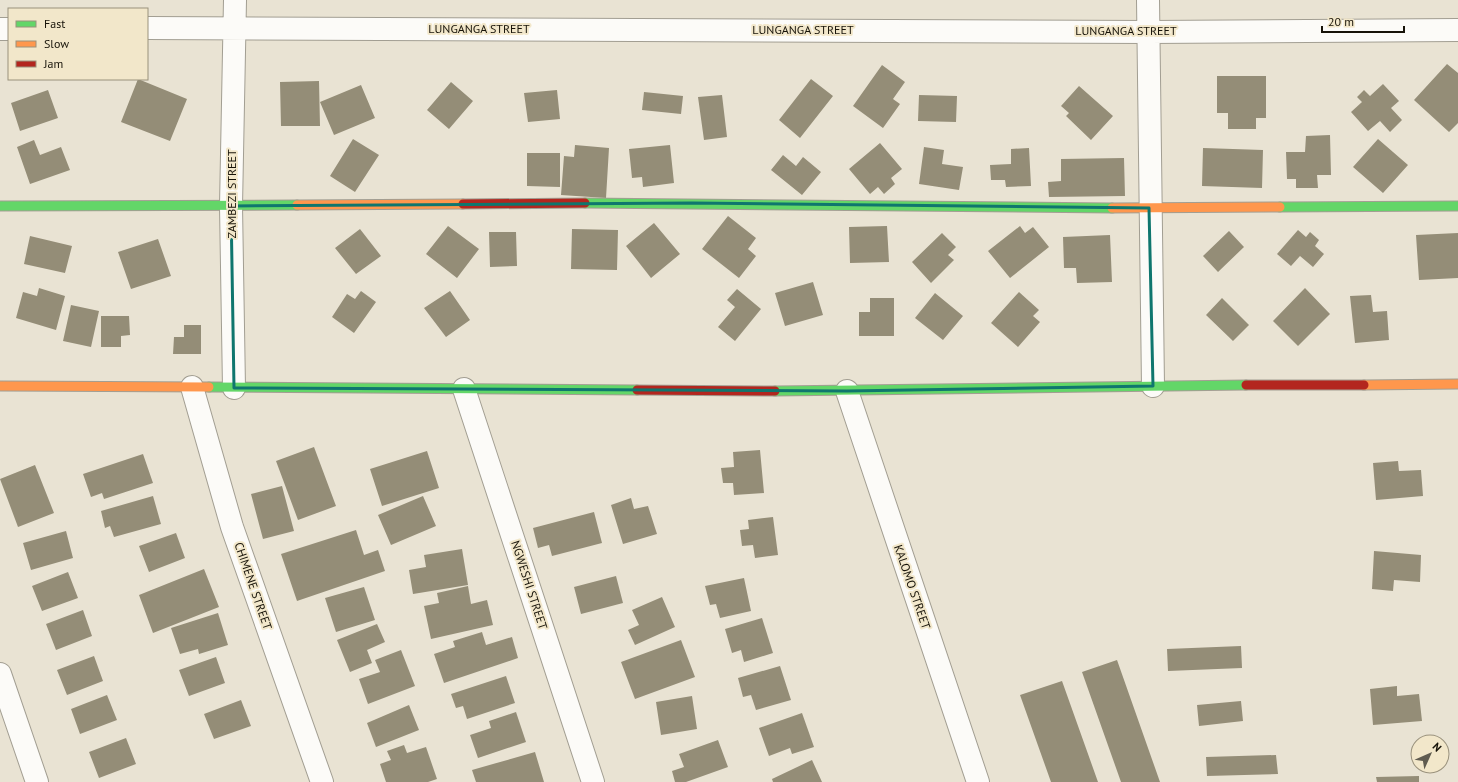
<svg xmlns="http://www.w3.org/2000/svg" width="1458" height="782" font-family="'PT Sans',sans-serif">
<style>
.building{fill:#948d77}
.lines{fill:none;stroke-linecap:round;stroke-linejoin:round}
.street-casing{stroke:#a29e92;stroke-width:24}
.fast-casing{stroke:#a29e92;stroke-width:11}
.slow-casing{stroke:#a29e92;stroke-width:11}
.jam-casing{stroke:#a29e92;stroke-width:11}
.street{stroke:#fcfbf8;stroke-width:22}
.fast{stroke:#63d668;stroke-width:9}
.slow{stroke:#ff974d;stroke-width:9}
.jam{stroke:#b3261e;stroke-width:9}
.marked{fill:none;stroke:#0f766e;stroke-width:3;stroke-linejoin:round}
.labels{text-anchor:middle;stroke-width:4;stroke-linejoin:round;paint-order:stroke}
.street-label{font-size:12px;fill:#171309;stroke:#f2e7ca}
</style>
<rect width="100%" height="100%" fill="#e9e3d3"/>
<path class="building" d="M1447,64L1458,73V123L1449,132L1414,100Z
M882,65L905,82L893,99L900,104L883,128L853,106Z
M1217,76H1266V118H1256V129H1228V113H1217Z
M138,79L187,99L170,141L121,122Z
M811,79L833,96L800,138L779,120Z
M319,81L320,126H281L280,82Z
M451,82L473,101L449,129L427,110Z
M1383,84L1399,101L1391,108L1402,120L1390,132L1380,121L1368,131L1351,112L1362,102L1357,97L1364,90L1370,96Z
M361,85L375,118L334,135L320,102Z
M1079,86L1113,116L1091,140L1066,116L1069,113L1061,106Z
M48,90L58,118L20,131L11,103Z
M557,90L560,119L528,122L524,93Z
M644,92L683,96L681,114L642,110Z
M722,95L727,137L704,140L698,97Z
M919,95L957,96L956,122L918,121Z
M1330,135L1331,175H1317L1318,188H1296V179H1287L1286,152H1305L1306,136Z
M353,139L379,155L355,192L330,176Z
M1378,139L1408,165L1383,193L1353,167Z
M34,140L40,155L61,147L70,170L30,184L17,147Z
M880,143L902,169L891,178L895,184L884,194L878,187L870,194L849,169Z
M575,145L609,148L606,198L561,195L564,156L574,157Z
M670,145L674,183L643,187L642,177L632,178L629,149Z
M924,147L944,150L942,164L963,167L959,190L919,184Z
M1029,148L1031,186L1006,187L1005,180H991L990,165L1011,164V149Z
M1203,148L1263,150L1262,188L1202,186Z
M527,153H560V187L527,186Z
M783,155L796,166L803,157L821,172L802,195L771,170Z
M1124,158L1125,196L1049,197L1048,182L1061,181V159Z
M728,216L756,238L748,249L756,256L739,278L702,249Z
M654,223L680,254L651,278L626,246Z
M448,226L479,249L457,278L426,254Z
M887,226L889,262L850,263L849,227Z
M1020,226L1025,233L1033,227L1049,247L1010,278L988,251Z
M360,229L381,256L356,274L335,248Z
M572,229L618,230L617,270L571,269Z
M1298,230L1306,237L1310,232L1319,240L1315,246L1324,254L1313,267L1300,256L1291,266L1277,254Z
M1229,231L1244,247L1218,272L1203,256Z
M489,232H516L517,266L490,267Z
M942,233L956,247L948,255L954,260L931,283L912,262Z
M1458,233V278L1419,280L1416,235Z
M1110,235L1112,282L1077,283L1076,268H1064L1063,237Z
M30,236L72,246L65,273L24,264Z
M158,239L171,276L131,289L118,252Z
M813,282L823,315L785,326L775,293Z
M39,288L65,296L56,330L16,318L23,292L37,296Z
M1305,288L1330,314L1298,346L1273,321Z
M737,289L761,309L735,341L718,327L735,307L727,300Z
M361,291L376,302L354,333L332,317L347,294L355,299Z
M450,291L470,320L446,337L424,308Z
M1019,292L1039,310L1033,316L1040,322L1018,347L991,323Z
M935,293L963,316L943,340L915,318Z
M1371,295L1373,312L1387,311L1389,340L1355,343L1350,296Z
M870,298H894V336H859V312H870Z
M1222,298L1249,325L1233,341L1206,315Z
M71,305L99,311L91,347L63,341Z
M101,316H129L130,335L121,336V347H101Z
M184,325H201V354H173L174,337H184Z
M314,447L336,506L298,520L276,461Z
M760,450L764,493L734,495L733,483H723L721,468L734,467L733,452Z
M427,451L439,488L382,506L370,469Z
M143,454L153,483L104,499L102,493L91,497L83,474Z
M1398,461L1399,471L1421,470L1423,496L1376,500L1373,463Z
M35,465L54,513L18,527L0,479Z
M282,486L294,531L263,539L251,494Z
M153,496L161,524L114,537L110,526L105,528L101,511Z
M423,496L436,526L391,545L378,515Z
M631,498L634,509L648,506L657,534L623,544L611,505Z
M594,512L602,543L552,556L549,545L538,548L533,528Z
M773,517L778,555L755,558L753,545L742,546L740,530L749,529L748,520Z
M356,530L364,555L378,550L385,571L297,601L281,554Z
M66,531L73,558L31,570L23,543Z
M176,533L185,558L149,572L139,546Z
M462,549L468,585L413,594L409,570L426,567L424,555Z
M1374,551L1421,555L1420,582L1394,580L1393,591L1372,589Z
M204,569L219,607L153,633L139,595Z
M68,572L78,598L42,611L32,586Z
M616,576L623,603L581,614L574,587Z
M744,578L751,611L720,618L716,604L710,605L705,586Z
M468,586L471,604L487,600L493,625L431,639L424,606L439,603L437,593Z
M364,587L375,620L336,632L325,598Z
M662,597L675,627L635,645L628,630L639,625L632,610Z
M83,610L92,636L56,650L46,624Z
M218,613L228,645L199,654L198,649L180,654L171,628Z
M762,618L773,653L744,662L741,650L732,653L725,629Z
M377,624L385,642L367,650L372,663L350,672L337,640Z
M482,632L486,645L512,637L518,658L444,683L434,654L455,647L453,641Z
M681,640L695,677L635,699L621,662Z
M1241,646L1242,668L1168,671L1167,649Z
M401,650L415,686L368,704L359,679L380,672L375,660Z
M94,656L103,681L67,695L57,670Z
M216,657L225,683L189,696L179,670Z
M1117,660L1160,782H1121L1082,672Z
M780,666L791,700L756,710L751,695L743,697L738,678Z
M506,676L515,703L467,719L463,706L456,708L451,694Z
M1062,681L1098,782H1051L1020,695Z
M1397,686V696L1419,694L1422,721L1373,725L1370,689Z
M107,695L117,720L80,734L71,709Z
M692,696L697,729L661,735L656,702Z
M241,700L251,726L214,739L204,714Z
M1241,701L1243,721L1199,726L1197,705Z
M409,705L419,730L376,747L367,723Z
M516,712L526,742L478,758L470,735L491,728L489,721Z
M802,713L814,747L792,754L790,748L769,756L759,728Z
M126,738L136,764L99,778L89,752Z
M718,740L728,767L686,782H675L672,771L684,767L679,754Z
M404,745L407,753L426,747L437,779L428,782H386L380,764L391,760L387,751Z
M535,752L544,782H476L472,770Z
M1276,755L1278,774L1207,776L1206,757Z
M812,760L822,782H773L772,779Z
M1419,776V782H1377L1376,777Z"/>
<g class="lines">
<defs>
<path id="street" d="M1148,0L1153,386
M147,28L1149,32L1458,30
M0,29H9
M192,387L232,527L322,782
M234,388L231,206L235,0
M464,389L593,782
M847,391L978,782
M0,674L37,782"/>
<path id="fast" d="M585,203L1112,208
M0,206L297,205
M1280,207L1458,206
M209,387L637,390
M775,391L1246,385"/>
<path id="slow" d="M297,205L463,204
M1112,208L1280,207
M1364,385L1458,384
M0,386L209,387"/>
<path id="jam" d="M463,204L585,203
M1246,385H1364
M637,390L775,391"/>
</defs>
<use href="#street" class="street-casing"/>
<use href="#fast" class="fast-casing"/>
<use href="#slow" class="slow-casing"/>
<use href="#jam" class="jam-casing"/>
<use href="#street" class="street"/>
<use href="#fast" class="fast"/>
<use href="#slow" class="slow"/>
<use href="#jam" class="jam"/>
</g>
<path class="marked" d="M692,203L1149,208L1153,386L847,391L234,388L231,206Z"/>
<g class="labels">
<g class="street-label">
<text x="479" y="33">LUNGANGA STREET</text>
<text x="803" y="34">LUNGANGA STREET</text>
<text x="1126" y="35">LUNGANGA STREET</text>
<text transform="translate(232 194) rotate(-90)" y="4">ZAMBEZI STREET</text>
<text transform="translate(529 585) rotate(72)" y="4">NGWESHI STREET</text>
<text transform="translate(253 586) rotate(71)" y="4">CHIMENE STREET</text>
<text transform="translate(912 587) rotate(71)" y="4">KALOMO STREET</text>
</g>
</g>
<rect x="8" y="8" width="140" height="72" fill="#f2e7ca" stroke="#9a927d"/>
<rect x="16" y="21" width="20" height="6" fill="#63d668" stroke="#9a927d"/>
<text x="44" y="28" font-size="12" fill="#171309">Fast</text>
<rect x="16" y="41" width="20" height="6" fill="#ff974d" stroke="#9a927d"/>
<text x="44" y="48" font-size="12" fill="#171309">Slow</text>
<rect x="16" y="61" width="20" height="6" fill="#b3261e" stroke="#9a927d"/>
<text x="44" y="68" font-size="12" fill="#171309">Jam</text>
<g transform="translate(1430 754) rotate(45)"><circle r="19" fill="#f2e7ca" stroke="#9a927d"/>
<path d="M0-3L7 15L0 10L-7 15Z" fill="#605c50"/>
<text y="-6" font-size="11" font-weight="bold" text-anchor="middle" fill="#171309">N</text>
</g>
<path d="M1322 26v6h82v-6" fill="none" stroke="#171309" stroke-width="2"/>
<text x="1328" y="26" font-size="12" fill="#171309" stroke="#f2e7ca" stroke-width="3" paint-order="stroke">20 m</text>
</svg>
